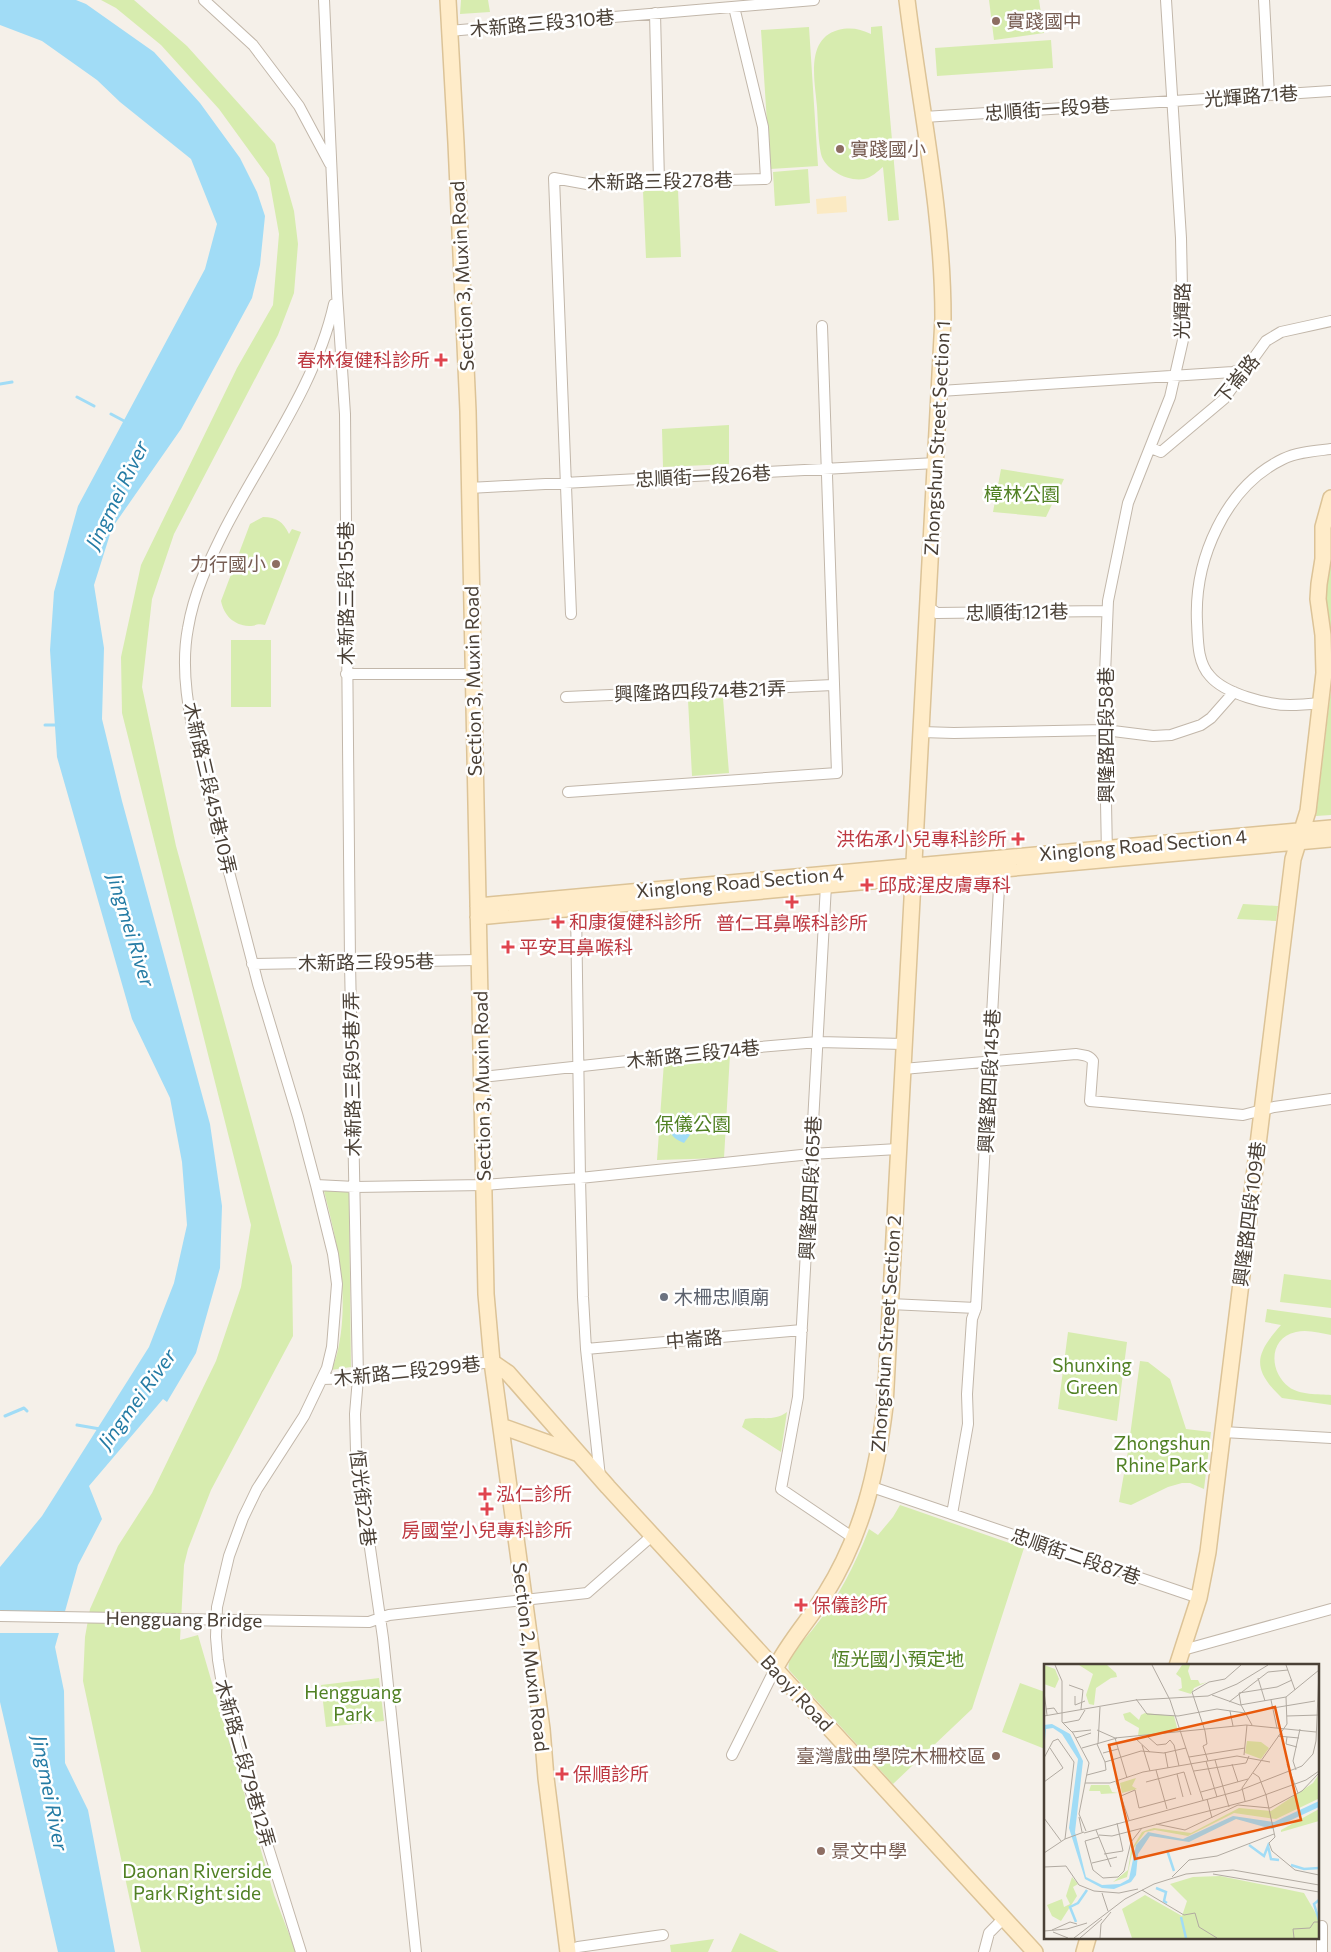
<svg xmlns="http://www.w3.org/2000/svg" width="1331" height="1952" font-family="Commissioner,'Noto Sans TC',sans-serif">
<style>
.green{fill:#d7ecaf}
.sand{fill:#fbeac3}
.water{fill:#a1dcf6}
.pier{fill:#f5f0e9}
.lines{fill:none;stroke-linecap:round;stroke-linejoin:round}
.stream{stroke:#a1dcf6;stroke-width:3}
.street-casing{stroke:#c2b7aa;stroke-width:12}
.secondary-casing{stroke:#dcc397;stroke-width:18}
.street{stroke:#fff;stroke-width:10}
.secondary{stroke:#ffecc9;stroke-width:15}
.street-bridge-casing{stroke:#c2b7aa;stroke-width:12;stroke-linecap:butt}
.street-bridge{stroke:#fff;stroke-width:10}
.education-dot{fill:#8d6e63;stroke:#fff;stroke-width:2}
.health-dot{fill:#e0444e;stroke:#fff;stroke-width:2}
.worship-dot{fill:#6b7280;stroke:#fff;stroke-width:2}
.labels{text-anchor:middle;stroke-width:5;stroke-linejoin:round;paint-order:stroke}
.education-label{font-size:19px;fill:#785e54;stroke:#fff;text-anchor:start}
.street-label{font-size:19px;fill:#4a4036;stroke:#fff}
.health-label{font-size:19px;fill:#be3a42;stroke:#fff;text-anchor:start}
.park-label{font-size:19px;fill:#518124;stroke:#fff}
.worship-label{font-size:19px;fill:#5b616d;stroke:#fff;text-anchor:start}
.water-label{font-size:20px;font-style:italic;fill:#247ba4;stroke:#fff}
.inset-river{fill:none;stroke:#a1dcf6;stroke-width:2.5}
.inset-road{fill:none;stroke:#b1aaa1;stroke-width:1}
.view{fill:#e8590c;fill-opacity:0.15;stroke:#e8590c;stroke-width:2.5}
.inset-edge{fill:none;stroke:#4a4036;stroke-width:2.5}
</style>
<rect width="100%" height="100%" fill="#f5f0e9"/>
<path class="green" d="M101,0H134L187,46L275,144L294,211L298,244L294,293L278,335L174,534L152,599L142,687L176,846L292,1266L293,1336L211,1490L188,1549L184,1565L180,1640L198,1635L274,1895L296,1952H141L83,1681L85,1637L90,1609L118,1546L152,1493L216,1361L241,1287L251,1225L122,713L121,657L141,565L237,368L273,305L279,234L269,178L219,109L161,45L116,8Z
M461,0H488L490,12L460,14Z
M989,0H1039L1044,33L994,40Z
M882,26L899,220L888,221L883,167C878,171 871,178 864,179C848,182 825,170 821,154C818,139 818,122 817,107C815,82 805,39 838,30C851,27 860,29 871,34V27Z
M809,27L818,166L770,169L761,30Z
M1051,40L1053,68L937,76L935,48Z
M808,169L810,203L775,206L773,172Z
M678,190L681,257L646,258L643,191Z
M729,425V464L663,467L662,429Z
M1001,469L1064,479L1046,517L993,512Z
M263,517C277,517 283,522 289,534L292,529L301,532L265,625C257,623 256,626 249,626C233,625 224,615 221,601L250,524Z
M1331,557V674L1320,592L1324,571L1330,565Z
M271,640V707H231V640Z
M1331,689V815L1316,816Z
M723,698L729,773L692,776L688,700Z
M1243,904L1278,906L1276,921L1237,919Z
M730,1054L724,1158L657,1160L664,1062Z
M324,1191H349L351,1367L331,1370C337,1358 339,1346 341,1332C347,1284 336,1238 324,1191Z
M1284,1274L1331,1280V1308L1280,1302Z
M1267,1309L1331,1318V1335C1320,1333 1307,1329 1296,1332C1268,1338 1269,1372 1289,1387C1299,1395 1319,1394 1331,1395V1405L1282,1398C1251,1369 1255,1354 1281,1325L1265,1322Z
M1068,1332L1127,1342L1117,1421L1058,1409Z
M1140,1361L1148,1362L1170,1379L1186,1429L1211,1432L1204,1489L1190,1483H1182L1168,1487L1131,1505L1119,1502L1128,1451Z
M787,1412L781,1452L742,1427L745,1419C762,1416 774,1422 787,1412Z
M900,1505L1024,1548L972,1709L893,1784L789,1670C785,1658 806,1638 813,1629C838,1599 855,1565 869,1529L878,1535L893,1517Z
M379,1678L384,1721L326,1727L321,1685Z
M1020,1683L1045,1692V1749L1002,1732Z
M740,1933L779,1952H731Z
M714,1939L708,1952H671L670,1945Z"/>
<path class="sand" d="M846,196L847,212L817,214L816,199Z"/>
<path class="water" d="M0,0H76L86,4L154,52L200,103L240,158L257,192L265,216L260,265L252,298L181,429L112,528L94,585L104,648L102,719L122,801L210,1124L222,1206L220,1268L196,1353L167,1402L163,1399L89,1486L102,1519L78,1565L55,1647L64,1691L65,1763L88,1810L115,1952H58L0,1702V1567L42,1516L149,1347L174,1283L187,1225L182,1162L170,1098L132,1019L57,757L50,650L54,592L78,506L205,269L217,224L191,159L120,102L97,80L42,41L0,25Z
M683,1111L689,1117L695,1128L684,1143C674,1139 668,1134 669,1122L677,1118Z"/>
<path class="pier" d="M0,1613H67L62,1633H0Z"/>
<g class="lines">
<path class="stream" d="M0,384L12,382
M77,397L94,406
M111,414L126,422
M45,725H59
M5,1416L24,1408L27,1411
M77,1425L100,1429"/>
<defs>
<path id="street" d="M204,0L253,45L299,106L330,164
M324,0L337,293L345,414L350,962L358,1378L355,1414L356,1451L383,1638L416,1952
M1264,0L1269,95
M655,13L659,182
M449,31L814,0
M924,117L1331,91
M940,391L1233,372L1245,368
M1151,448L1161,452L1224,399L1266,341L1281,332L1331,321
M469,488L936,463
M928,607L937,613L1107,611
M571,614L554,178L587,184L766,179L763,127L734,7
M346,674H473
M566,697L833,685
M1321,703C1311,704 1300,705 1290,705C1268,705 1225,694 1210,676C1197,662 1198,640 1197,622C1194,560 1225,487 1283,459C1297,452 1315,451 1331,449
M921,732L954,733L1105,730L1153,736L1171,735L1201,725L1211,718L1234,692
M568,792L837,773L822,326
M1107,854L1104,699L1108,601L1128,503L1170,397L1183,340L1181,238L1166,0
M826,885L798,1397L781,1489L855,1539
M576,908L580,1178L583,1297L586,1349L600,1477
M252,964L479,960
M903,1069L1076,1054C1083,1055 1089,1055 1093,1061L1090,1101L1243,1115L1274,1107L1331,1099
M482,1077L737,1049L818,1042L904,1044
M316,1185L355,1187L484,1185L580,1178L811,1154L898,1149
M890,1304L976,1308
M586,1349L802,1330
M322,1379L358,1378L492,1362
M1223,1432L1331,1438
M872,1487L1199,1598
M952,1514L968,1424L967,1394L972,1319L976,1308L1000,869L997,866
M237,1620L369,1622L389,1615L587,1593L653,1535
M1183,1650L1331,1609
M732,1755L775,1669
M301,1952L237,1748L223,1690L218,1660L216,1637L217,1607L229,1556L243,1518L257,1489L304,1416L327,1368L332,1347L337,1284L333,1254L316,1185L298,1117L258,984L199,756C189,716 180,670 188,628C194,592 209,561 225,529C263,455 316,385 334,304
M568,1952L578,1947L663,1935
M984,1952L989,1933L1004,1918
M1322,1952V1926"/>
<path id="secondary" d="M448,0L456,143L468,411L486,1294L492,1362L542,1729L546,1778L568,1952
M478,906L1331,828
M478,917L1331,839
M492,1362L508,1373L608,1487L1035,1952
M501,1426L579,1454
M1177,1666L1199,1598L1208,1552L1293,859L1308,811L1324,673L1323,635L1318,599L1319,584L1323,559V527L1331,498
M775,1669C789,1641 810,1619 826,1593C862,1535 877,1473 885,1406L943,318C943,211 920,106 907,0
M1084,1952L1088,1938"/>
</defs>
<use href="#street" class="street-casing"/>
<use href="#secondary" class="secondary-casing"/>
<use href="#street" class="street"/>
<use href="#secondary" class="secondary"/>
<defs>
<path id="street-bridge" d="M0,1616L237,1620"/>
</defs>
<use href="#street-bridge" class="street-bridge-casing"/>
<use href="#street-bridge" class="street-bridge"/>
</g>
<g class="education-dot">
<circle cx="996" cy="21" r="5"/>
<circle cx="840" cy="149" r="5"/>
<circle cx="276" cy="564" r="5"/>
<circle cx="996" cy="1756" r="5"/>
<circle cx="821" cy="1851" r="5"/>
</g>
<g class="health-dot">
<path d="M438.5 352.5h5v5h5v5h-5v5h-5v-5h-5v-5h5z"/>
<path d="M1015.5 831.5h5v5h5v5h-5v5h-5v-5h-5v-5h5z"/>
<path d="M864.5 877.5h5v5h5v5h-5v5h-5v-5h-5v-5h5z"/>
<path d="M789.5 894.5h5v5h5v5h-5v5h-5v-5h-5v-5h5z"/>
<path d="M555.5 914.5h5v5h5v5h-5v5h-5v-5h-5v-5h5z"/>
<path d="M505.5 939.5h5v5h5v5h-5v5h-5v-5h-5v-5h5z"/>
<path d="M482.5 1486.5h5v5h5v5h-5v5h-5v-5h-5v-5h5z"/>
<path d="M484.5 1501.5h5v5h5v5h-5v5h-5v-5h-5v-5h5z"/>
<path d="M798.5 1597.5h5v5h5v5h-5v5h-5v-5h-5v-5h5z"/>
<path d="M559.5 1766.5h5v5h5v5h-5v5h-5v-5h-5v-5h5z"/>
</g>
<circle class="worship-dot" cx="664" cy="1297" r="5"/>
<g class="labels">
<g class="education-label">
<text x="1006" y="28">實踐國中</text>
<text x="850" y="156">實踐國小</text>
<text x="266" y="571" text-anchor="end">力行國小</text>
<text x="986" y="1763" text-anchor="end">臺灣戲曲學院木柵校區</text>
<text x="831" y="1858">景文中學</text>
</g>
<g class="street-label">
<text transform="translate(542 23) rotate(-5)" y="7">木新路三段310巷</text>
<text transform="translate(1251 96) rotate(-4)" y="7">光輝路71巷</text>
<text transform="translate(1047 109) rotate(-4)" y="7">忠順街一段9巷</text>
<text transform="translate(660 181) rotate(-1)" y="7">木新路三段278巷</text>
<text transform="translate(462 276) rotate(-93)" y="7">Section 3, Muxin Road</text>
<text transform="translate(1182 311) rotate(-89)" y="7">光輝路</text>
<text transform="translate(1237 379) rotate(-51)" y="7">下崙路</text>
<text transform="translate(937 438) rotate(-87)" y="7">Zhongshun Street Section 1</text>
<text transform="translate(703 476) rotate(-3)" y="7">忠順街一段26巷</text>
<text transform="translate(346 593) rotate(-90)" y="7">木新路三段155巷</text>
<text transform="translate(1017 612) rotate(-1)" y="7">忠順街121巷</text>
<text transform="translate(473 681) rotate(-91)" y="7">Section 3, Muxin Road</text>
<text transform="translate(700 691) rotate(-2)" y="7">興隆路四段74巷21弄</text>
<text transform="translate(1106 735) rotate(-90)" y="7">興隆路四段58巷</text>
<text transform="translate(210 788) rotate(77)" y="7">木新路三段45巷10弄</text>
<text transform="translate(1143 845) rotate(-5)" y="7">Xinglong Road Section 4</text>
<text transform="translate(740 882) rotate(-5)" y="7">Xinglong Road Section 4</text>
<text transform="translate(366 962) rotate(-1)" y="7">木新路三段95巷</text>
<text transform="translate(693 1054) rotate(-6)" y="7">木新路三段74巷</text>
<text transform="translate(352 1074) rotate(-91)" y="7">木新路三段95巷7弄</text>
<text transform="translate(989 1081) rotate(-87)" y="7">興隆路四段145巷</text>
<text transform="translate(482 1086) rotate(-91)" y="7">Section 3, Muxin Road</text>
<text transform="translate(810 1188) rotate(-87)" y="7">興隆路四段165巷</text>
<text transform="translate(1249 1214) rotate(-83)" y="7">興隆路四段109巷</text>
<text transform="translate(886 1334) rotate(-86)" y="7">Zhongshun Street Section 2</text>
<text transform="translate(694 1339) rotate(-5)" y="7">中崙路</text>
<text transform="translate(407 1371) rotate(-6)" y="7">木新路二段299巷</text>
<text transform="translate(363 1498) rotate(83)" y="7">恆光街22巷</text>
<text transform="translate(1076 1556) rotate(19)" y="7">忠順街二段87巷</text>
<text transform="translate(184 1619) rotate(1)" y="7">Hengguang Bridge</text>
<text transform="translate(531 1657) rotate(83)" y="7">Section 2, Muxin Road</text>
<text transform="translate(797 1693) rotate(47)" y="7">Baoyi Road</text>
<text transform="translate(245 1763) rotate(74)" y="7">木新路二段79巷12弄</text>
</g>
<g class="health-label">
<text x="430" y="367" text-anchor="end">春林復健科診所</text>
<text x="1007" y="846" text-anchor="end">洪佑承小兒專科診所</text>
<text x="878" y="892">邱成湦皮膚專科</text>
<text x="569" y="929">和康復健科診所</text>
<text x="792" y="930" text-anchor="middle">普仁耳鼻喉科診所</text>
<text x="519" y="954">平安耳鼻喉科</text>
<text x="496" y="1501">泓仁診所</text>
<text x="487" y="1537" text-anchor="middle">房國堂小兒專科診所</text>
<text x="812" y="1612">保儀診所</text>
<text x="573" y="1781">保順診所</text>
</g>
<g class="park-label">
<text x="1022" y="501">樟林公園</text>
<text x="693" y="1131">保儀公園</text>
<text x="1092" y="1372">Shunxing<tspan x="1092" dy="22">Green</tspan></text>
<text x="1162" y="1450">Zhongshun<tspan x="1162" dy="22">Rhine Park</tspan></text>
<text x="898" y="1666">恆光國小預定地</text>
<text x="353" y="1699">Hengguang<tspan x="353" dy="22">Park</tspan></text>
<text x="197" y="1878">Daonan Riverside<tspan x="197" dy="22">Park Right side</tspan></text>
</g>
<g class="worship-label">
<text x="674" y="1304">木柵忠順廟</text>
</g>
<g class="water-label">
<text transform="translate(117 495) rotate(-64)" y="7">Jingmei River</text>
<text transform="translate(131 930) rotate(73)" y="7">Jingmei River</text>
<text transform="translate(137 1399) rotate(-54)" y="7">Jingmei River</text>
<text transform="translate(50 1793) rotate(79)" y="7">Jingmei River</text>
</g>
</g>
<g transform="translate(1044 1664)">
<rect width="275" height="275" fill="#f5f0e9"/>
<path d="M0,1L11,5L15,15L11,24L0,20ZM35,1H63L72,9L73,13L67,14L52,24L50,41L45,40L42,31L49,10ZM138,1H146L144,7L147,16H154L156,20L163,18L150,24L147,30L134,26L138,24L137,14L132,10ZM86,48L95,56L97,51L101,49L130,52L134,67L94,72L95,64L81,56L79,50ZM203,77L217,78L225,84L217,95L201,89ZM275,110L274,135L232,155L190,149L144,172L111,166L101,168L89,185L83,213L69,218L84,206L87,186L98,168L103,166L110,164L147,169L195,144L227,147L269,119ZM92,114L88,122L93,125L78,129L76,119ZM47,121H65L68,128L74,129L57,130L56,127H45ZM275,145V157L237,168V166ZM176,212L260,229L275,255V274H88L78,245L101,231L138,252L143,237L126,220L149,213ZM28,213L34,220L29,223L33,232L17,257L8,252L3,241L18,235L20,243L26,240L22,232Z" fill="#d7ecaf"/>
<path d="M8,60L26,70L39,97L31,168L42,213L58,221L76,220L85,215L92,181L104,168L139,175L189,152L230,158L275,137V143L228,165L192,155L145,178L106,172L94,190L92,211L87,218L70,225L58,224L41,215L25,164L34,95L18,70L9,64L2,65L0,86V61Z" fill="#a1dcf6"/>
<path class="inset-river" d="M205,181L220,192L224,182L227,195L235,196M123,186L130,207M247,201L260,205L275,204M112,224L122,228L120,237L123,239M137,253L142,274M275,256L270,240L275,236M32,258L26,243L34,239L43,226"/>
<path class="inset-road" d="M11,1L18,17V58L29,69L45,99L35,150L42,167M108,1L126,36L159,136M242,1L251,26M214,14L221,37M25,21L39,26L37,45M0,28L3,51M168,31L196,41L242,33L275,6M31,32V41L41,37M92,35L103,50L134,52L173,45L201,49M227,36L233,64M185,38L224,8L244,6M229,44L271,37M2,45L10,44L14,50M186,47L189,62M0,52L92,36L164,32L193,20L224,1M243,52L275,51M19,59L35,56L41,46M208,61L197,41L195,29L233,23L248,16M53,66L71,74L202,61L272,68M28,68L47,66M103,72L113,81L122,80L126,76M234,72L255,74M243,73L242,80L253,83M32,74L47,69M71,74L83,114M91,74L106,88M126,76L130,81L135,102M53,80L61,98L97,87L120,89L142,84M54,80L56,43M98,81L106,107M38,84L73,74M121,88L124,104M59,89L74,85M200,91L203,61M145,93L201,84M0,94L9,77L14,75L30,98L21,175M171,96L185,143M162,97L173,133M164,97L159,82L163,80L161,67L148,28L165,18L181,15L197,1M188,100L194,118M243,100L254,129M112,106L123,145M252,106L249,97L256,65M150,107L202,99L205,92M209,109L215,113L222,131L231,173L225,179L228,187L251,206L275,211M133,110L139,133M43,111L62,106L61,98M0,118L19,104L6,84M72,118L85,156M102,118L140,108L147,131M41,119H66L99,108L193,92L226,98M157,128L204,115M77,132L91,126L95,144L132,134M163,135L168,154M201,137L198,124L243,60L242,33M35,153L38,168M0,154L17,177M73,159L79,187M112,160L141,166L194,141L226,144L258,127L274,110M52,166L67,203M40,169L194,127L258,102L269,90L272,77L275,7M55,171L68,172L207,136L262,116L275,107M55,173L41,177L49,206L59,214L74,213L80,207L87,178L98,164M0,189L21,175L40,168M60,190L79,187M48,199L73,193M0,203L22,202L35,221L50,227L75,229L94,225M169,210L275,228M128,213L145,196L173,192L230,170M98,226L140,251L151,249L155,263L173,274M58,229L64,247M8,266L26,258L33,260M0,267L23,265L43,259M9,268L24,274M30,274L81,235L110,220L142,210L189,206L275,221M36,274L58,255M56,274L57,260L67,248M250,274L249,265L266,264L270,258H275"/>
<path class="view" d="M231,43L257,156L91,195L65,81Z"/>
<rect width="275" height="275" class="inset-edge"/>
</g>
</svg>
